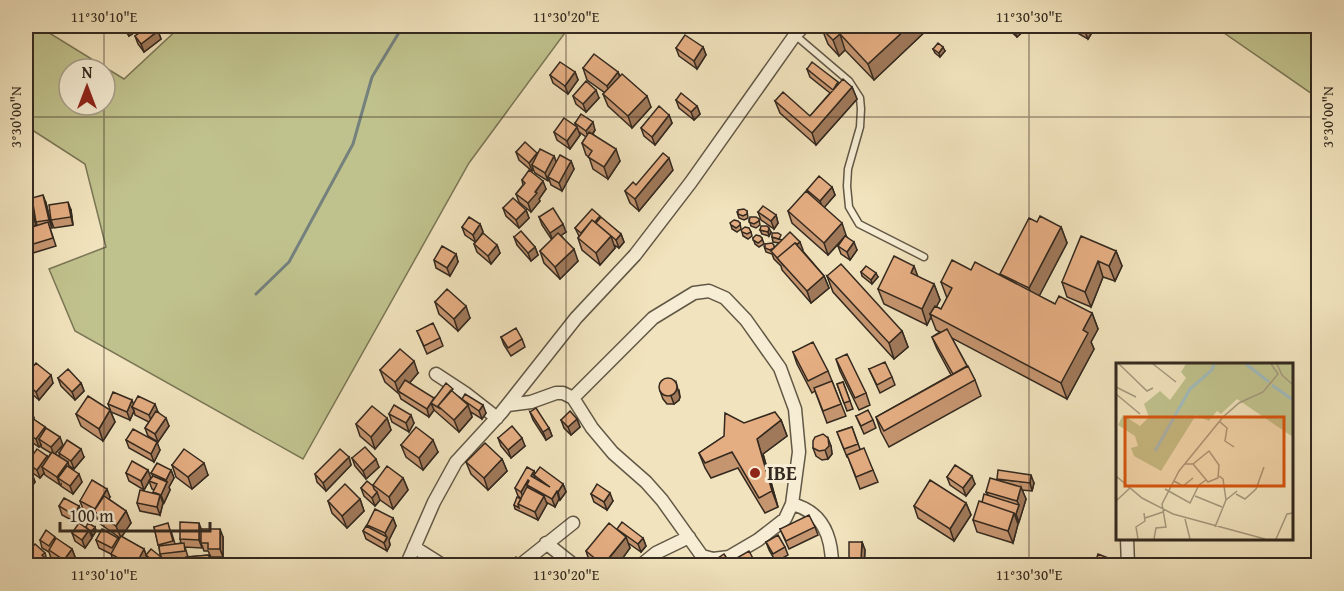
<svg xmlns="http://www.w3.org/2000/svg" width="1344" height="591" font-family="'Gentium Book Plus',serif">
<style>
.green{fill:#c0c28d;stroke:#7a7656;stroke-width:1.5;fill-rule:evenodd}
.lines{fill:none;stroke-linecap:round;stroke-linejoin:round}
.stream{stroke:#74817d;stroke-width:3}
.service-casing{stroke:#625846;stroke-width:9}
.minor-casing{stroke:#625846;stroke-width:15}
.service{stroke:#f6edd4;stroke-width:6}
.minor{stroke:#f6edd4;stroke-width:12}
.wall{fill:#c59570;stroke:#33291f;stroke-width:1.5}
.shaded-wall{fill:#a0795b;stroke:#33291f;stroke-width:1.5}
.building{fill:#e5ad82;stroke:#33291f;stroke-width:1.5}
.ticks{fill:none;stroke:#33291f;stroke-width:1.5;stroke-opacity:0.45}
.poi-dot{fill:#8f2418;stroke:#f6edd4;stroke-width:2}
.labels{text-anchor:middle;stroke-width:6;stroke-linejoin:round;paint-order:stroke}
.poi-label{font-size:20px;font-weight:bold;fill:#33291f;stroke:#f6edd4;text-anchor:start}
.inset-river{fill:none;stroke:#a0bbbc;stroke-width:3}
.inset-road{fill:none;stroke:#a5997e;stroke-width:1.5}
.view{fill:#d6540e;fill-opacity:0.15;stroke:#d6540e;stroke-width:3}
.inset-edge{fill:none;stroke:#33291f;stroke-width:3}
.neatline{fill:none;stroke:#33291f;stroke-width:2}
.ticks-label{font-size:15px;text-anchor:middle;fill:#33291f}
</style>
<rect width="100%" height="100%" fill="#f1e3bd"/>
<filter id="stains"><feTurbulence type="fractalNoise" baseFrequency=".00333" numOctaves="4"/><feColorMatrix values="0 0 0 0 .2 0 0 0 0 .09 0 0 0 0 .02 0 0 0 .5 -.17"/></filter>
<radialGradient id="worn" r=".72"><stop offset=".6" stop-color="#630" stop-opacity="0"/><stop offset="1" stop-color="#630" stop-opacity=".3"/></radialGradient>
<path class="green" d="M26,26H38L124,79L181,26H570L469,163L303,459L75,331L49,269L106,247L85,164L26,126ZM69,69H105V105H69Z
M1214,26H1318V98Z"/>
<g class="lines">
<path class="stream" d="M256,294L289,262L353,144L372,77L403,26"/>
<defs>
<path id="service" d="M795,35L849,81L860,98L861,109L860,127L848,169L847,186L849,207L859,224L924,257"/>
<path id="minor" d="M436,374L465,393L497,418
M508,405L531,402L556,393H563L573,398L592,428L613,453L646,482L662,500L702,556L713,559L729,557L758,540L785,519L792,504L799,452L795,409L780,368L746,320L725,298L709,291L694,293L653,318L573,398
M792,504C823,512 832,536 832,566
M1127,538L1128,566
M546,543L575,566
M414,547L444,566
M406,566L434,502L456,462L501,413L576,318L635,255L691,182L795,35L804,26
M519,566L573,523
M640,566L656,553L689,537"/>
</defs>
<use href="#service" class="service-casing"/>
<use href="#minor" class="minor-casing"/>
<use href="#service" class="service"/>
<use href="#minor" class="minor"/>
</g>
<path class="wall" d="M122,26H144L129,36Z
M931,26L874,80L845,50L839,56L828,44L822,29Z
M1005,26H1029L1017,37Z
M1065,26H1096L1088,39Z
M158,31L161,39L144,52L138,44L135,36Z
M703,47L706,55L697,69L679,56L676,48Z
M933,49L945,51L940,57L935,53Z
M583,68L618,72L620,76L651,107L632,128L608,106L603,94L605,93L587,80Z
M807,69L838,82L839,84L852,87L857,99L816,145L780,113L775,101L810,116L830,93L810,77Z
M575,72L578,80L568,94L553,83L550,75Z
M573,96L599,98L586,112L576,104Z
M676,100L697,106L700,114L694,120L679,108Z
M669,115L672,123L655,145L644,136L641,128Z
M575,123L595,130L593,134L620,161L608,179L593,169L589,157L586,155L582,143L586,137L579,132L580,135L570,149L557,140L554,132L576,126Z
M516,152L537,153L554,156L556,162L571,161L574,169L562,191L551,185L549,179L548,181L535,173L533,169L532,171L519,160Z
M673,170L639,211L630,203L625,191L636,185Z
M522,180L546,189L539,199L540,201L531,212L519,202L516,194L523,185Z
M832,187L835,195L824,207L857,250L850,260L841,254L838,246L843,239L828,255L792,223L788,211L809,194L807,190Z
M30,197L33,205L36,225L26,227V198Z
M46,203L52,228H50L56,246L33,253L26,232L37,225L36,222Z
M503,208L526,210L529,218L519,228L506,216Z
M71,210L73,225L54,228L51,220Z
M747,211L748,218L744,220L739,218L737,212Z
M758,212L776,215L778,223L774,229L761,220Z
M539,217L566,232L561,235L578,261L560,279L544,263L540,251L552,240L542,225Z
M601,218L621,234L624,242L619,248L614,245L615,248L600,265L582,250L578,238L579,236L575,228Z
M759,219L760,225L756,228L751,226L749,220Z
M1037,222L1061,227L1067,243L1039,296L1055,304L1092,313L1098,329L1091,342L1094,349L1067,399L952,338L975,380L981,396L889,447L881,432L876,417L951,375L937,349L932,337L940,332L936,330L931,317L927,325L884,304L878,289L918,277L934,284L940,300L936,307L941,309L947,298L941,282L971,270L1001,276L1000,274Z
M740,223L741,229L737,232L732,229L731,225Z
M480,224L483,232L481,235L497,245L500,253L491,264L477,252L474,244L475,242L465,235L462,227Z
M760,230L771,232L769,236L762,234Z
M742,232H751L752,236L748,239L743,236Z
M514,237L535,247L538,255L531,261L517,245Z
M772,237L782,240L803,250H802L824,276L829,288L811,303L782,270L781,266L774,259L772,254L766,252L764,246L775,247L779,243L773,242Z
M753,238H762L764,244L759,247L755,244Z
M1116,251L1122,266L1115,281L1103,277L1091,307L1067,297L1062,282Z
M456,254L458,262L450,276L436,268L434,260Z
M861,272L878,277L872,284L862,276Z
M827,276L902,331L908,347L894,359L833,292Z
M435,302L470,318L458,331L439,314Z
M417,331L440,338L443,346L427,354Z
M501,337L522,339L525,347L511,356L504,345Z
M793,352L828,371L846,416L827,423L815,391L812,393L797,364Z
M836,359L866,393L870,405L859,410L840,371Z
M869,369L892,377L895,385L880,393Z
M380,370L418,373L409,383L434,400L455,394L462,399L486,413L482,419L471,412L472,417L459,432L434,410L429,417L401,399L399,394L385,382Z
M26,374L53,383L39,400L26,389Z
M58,378L81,383L84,391L75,400L61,386Z
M843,382L853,409L847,411L837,384Z
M679,390L680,397L679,400L674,404H667L663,399L660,391Z
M108,404L134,405L158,412L169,426L158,442L148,436L145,428L149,422L135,415L134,411L130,420L111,412Z
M26,406L34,418L33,419L45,427L46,429L63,445L55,454L60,457L59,453L84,457L74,469L69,466L82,482L73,494L61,486V484L60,485L45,475L44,473L40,478L31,472L35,482L26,494V459L28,462L47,456L48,458L51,453L41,447V445L39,447L26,438Z
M110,410L115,422L103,441L81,426L76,414Z
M530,412L549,428L552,436L546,440L533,420Z
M389,414L414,423L409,432L392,422Z
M856,416L873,420L876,428L864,434Z
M387,418L391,430L375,449L360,436L356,424Z
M577,419L580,427L571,435L564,428L561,420Z
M781,420L787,436L763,454L778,507L765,513L738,468L711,478L705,468L699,453L744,423Z
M852,427L860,449L873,470L878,482L860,489L848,457H847L837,432Z
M498,438L525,446L511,458L501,446Z
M126,440L160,450L154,462L129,448Z
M401,445L438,452L423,470L406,457Z
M831,446L832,454L828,459L822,460L816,456L813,448Z
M349,457L351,465L326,491L317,482L315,474Z
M352,458L379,467L366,479L355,466Z
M502,459L507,471L488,490L471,474L466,462Z
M172,465L208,475L192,489L176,477Z
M171,470L174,478L169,487L170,490L164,503H163L160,515L140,511L137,503L154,494V490L152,489L149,481L153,476L151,473Z
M534,471L535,474L563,484L566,492L560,500L559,499L555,507L546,502L547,504L538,520L515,509L514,505L521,498L518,496L515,488Z
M126,473L151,478L144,490L129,481Z
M947,477L975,484L966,496L950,485Z
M403,478L408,490L393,509L380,500L375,506L364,496L361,488Z
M997,479L1034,483L1032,491L1022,490L1026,499L1019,522H1018V524L1013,543L977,532L973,520L982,502L988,495L986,492L997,480Z
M591,494L613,501L607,510L594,502Z
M110,497L109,499L126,511L131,523L121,537L144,549L146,555L161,557L162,561L158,566H156L148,559V561L146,566H115L111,554L99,548L96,540L118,538L119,539L120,538L99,523L96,516L83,509L80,501Z
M360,499L364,511L347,528L332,513L328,501Z
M966,503L971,515L954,541L918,518L914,506Z
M59,506H79L82,514L77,523L62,515Z
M393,518L396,526L389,540L390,545L387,551L366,539L363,531L368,527L367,525Z
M86,527H95L96,531L93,536L91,535L92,538L85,548L75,541L72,533Z
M154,527L171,531L175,544L181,543L180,539L201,529L223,537V557H211L208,551H204L202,545V548L185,547L188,557L209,555L211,563L187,559L163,562L160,554L159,547Z
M815,527L818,535L789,549L780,529Z
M617,530L643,538L646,546L641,552L628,543L630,548L617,566H594L590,563L586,551Z
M56,539L72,549L75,557L69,566H63L51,558L49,552L42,548L40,540Z
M26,541L32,547L45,553L47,560L53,566H29L26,563Z
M766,542L785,547L788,555L776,562L769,550Z
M862,542L865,550L864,566H841L849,562V560Z"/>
<path class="shaded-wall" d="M125,26H144L129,36Z
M909,26H931L874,80L868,64Z
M1012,26H1029L1017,37Z
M1085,26H1096L1088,39L1083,27Z
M158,31L161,39L144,52L141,44Z
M840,34L845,50L839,56L833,40Z
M703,47L706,55L697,69L694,61Z
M943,47L945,51L940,57L939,53Z
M575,72L578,80L568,94L565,86Z
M618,72L622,84L611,98L607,86Z
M852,87L857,99L816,145L812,133Z
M596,90L599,98L586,112L583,104Z
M647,96L651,107L632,128L628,116Z
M697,106L700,114L694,120L691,112Z
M669,115L672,123L655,145L652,137Z
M593,122L595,130L589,139L586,131Z
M577,127L580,135L570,149L567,141Z
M616,149L620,161L608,179L604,167Z
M537,153L540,161L532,165L533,169L532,171L529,163Z
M554,156L557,164L548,177V181L545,173Z
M669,158L673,170L639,211L635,199Z
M571,161L574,169L562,191L559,183Z
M543,181L546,189L539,199L540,201L531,212L528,203Z
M832,187L835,195L823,209L820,201Z
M43,195L46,203L52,228L49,220Z
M30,197L33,205L36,225L33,217Z
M68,202L71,210L73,225L71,217Z
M526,210L529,218L519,228L516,220Z
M776,215L778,223L774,229L771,221Z
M842,223L846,235L828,255L824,243Z
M480,224L483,232L476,243L473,235Z
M563,224L566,232L553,241L550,233Z
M1061,227L1067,243L1035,304L1029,288Z
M769,228L771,232L769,236L768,232Z
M621,234L624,242L619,248L616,240Z
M611,236L615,248L600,265L596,253Z
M800,242L803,250L784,266L779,260Z
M854,242L857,250L850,260L847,252Z
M497,245L500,253L491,264L488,256Z
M535,247L538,255L531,261L528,253Z
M574,249L578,261L560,279L555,267Z
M1116,251L1122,266L1115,281L1109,266Z
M456,254L458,262L450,276L447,268Z
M1098,261L1103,277L1091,307L1085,292Z
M914,266L920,282L911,273Z
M876,273L878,277L872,284L871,280Z
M824,276L829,288L811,303L807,291Z
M934,284L940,300L932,315L930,314L931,317L927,325L922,309Z
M466,306L470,318L458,331L454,319Z
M1092,313L1098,329L1091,342L1094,349L1067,399L1061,383L1083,330Z
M902,331L908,347L894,359L889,343Z
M414,361L418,373L401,393L398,391L395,382Z
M51,375L53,383L39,400L36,392Z
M676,382L680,397L679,400L674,404L671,396Z
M81,383L84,391L75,400L72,392Z
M434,398L436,406L431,403L434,410L429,417L427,409Z
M132,400L135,408L132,407L134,411L130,420L127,412Z
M155,404L158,412L152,423L149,415Z
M468,405L472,417L459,432L454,420Z
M483,405L486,413L482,419L479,411Z
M31,410L34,418L26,429V417Z
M110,410L115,422L103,441L99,429Z
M411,415L414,423L409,432L406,423Z
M166,418L169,426L158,442L155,434Z
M387,418L391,430L375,449L371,437Z
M577,419L580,427L571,435L568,427Z
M781,420L787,436L763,454L778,507L772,491L757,439Z
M45,427L48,435L39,439L41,445L39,447L36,439Z
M549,428L552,436L546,440L543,432Z
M60,437L63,445L54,455L51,447Z
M522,438L525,446L511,458L508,450Z
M828,438L831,446L832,454L828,459L825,450Z
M433,440L438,452L423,470L419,458Z
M26,442L29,450L26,455Z
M157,442L160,450L154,462L151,454Z
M81,449L84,457L74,469L71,461Z
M47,456L50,464L42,467L44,473L40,478L37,470Z
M349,457L351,465L326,491L323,483Z
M376,459L379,467L366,479L363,471Z
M502,459L507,471L488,490L484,478Z
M68,462L70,470L58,478L60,485L57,477Z
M204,463L208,475L192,489L188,477Z
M31,470L35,482L26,494V477Z
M148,470L151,478L144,490L141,481Z
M171,470L174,478L169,487L170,490L164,503L161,495L167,482L166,480Z
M534,471L536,476L534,475L536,480L531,476Z
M79,474L82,482L73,494L70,486Z
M1031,475L1034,483L1032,491L1030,483Z
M972,476L975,484L966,496L963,488Z
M403,478L408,490L393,509L389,497Z
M528,480L531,487L527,485L530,491L524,500L521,492Z
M563,484L566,492L560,500L558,492Z
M1021,487L1026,499L1019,522L1016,514L1019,505L1017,501Z
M107,489L110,497L100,515L95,509Z
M557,491L559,499L555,507L552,499Z
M377,492L380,500L375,506L372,498Z
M610,493L613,501L607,510L604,502Z
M160,495L163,503L160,515L157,507Z
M544,496L547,504L538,520L535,512Z
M360,499L364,511L347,528L342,516Z
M966,503L971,515L954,541L950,529Z
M79,506L82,514L77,523L74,515Z
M126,511L131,523L121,538L116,526Z
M1014,513L1018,524L1013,543L1008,531Z
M393,518L396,526L389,540L390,545L387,551L384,543L387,538L385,533Z
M199,523L202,531L201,543L202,548L199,540Z
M95,527L96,531L93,536L91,532Z
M220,529L223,537V557L220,549Z
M89,530L92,538L85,548L82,540Z
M626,537L630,548L617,566H603Z
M643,538L646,546L641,552L638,544Z
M862,542L865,550L864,566H863L861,560Z
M72,549L75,557L69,566H66L64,560Z
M144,549L148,561L146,566H135Z
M161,557L162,561L158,566H157L156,563Z"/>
<path class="building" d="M149,26H154L158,31L141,44L135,36Z
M826,26H909L868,64L840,34L833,40L822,29Z
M685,35L703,47L694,61L676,48Z
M938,43L943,47L939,53L933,49Z
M594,54L618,72L607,86L583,68Z
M560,62L575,72L565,86L550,75Z
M812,62L838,82L833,90L807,69Z
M622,74L647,96L628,116L603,94Z
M843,79L852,87L812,133L775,101L783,92L810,116Z
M586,81L596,90L583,104L573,96Z
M681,93L697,106L691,112L676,100Z
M659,106L669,115L652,137L641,128Z
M581,114L593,122L586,131L575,123Z
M564,118L577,127L567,141L554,132Z
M589,132L616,149L604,167L588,157L592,151L582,143Z
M525,142L537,153L529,163L516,152Z
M540,149L554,156L545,173L532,165Z
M663,153L669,158L635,199L625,191L633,182L636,185Z
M560,155L571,161L559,183L548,177Z
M529,170L543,181L535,192L537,193L528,203L516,194L525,183L522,180Z
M819,176L832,187L820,201L807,190Z
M806,191L842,223L824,243L788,211Z
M43,195L49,220L36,222L32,198Z
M30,197L33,217L26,219V198Z
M513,198L526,210L516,220L503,208Z
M68,202L71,217L51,220L49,205Z
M763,206L776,215L771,221L758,212Z
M553,208L563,224L550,233L539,217Z
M592,209L600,216L595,222L592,220L581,233L575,228Z
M744,209L747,211V214L743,216L738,214V210Z
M1040,216L1061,227L1029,288L1000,274L1029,218L1037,222Z
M469,217L480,224L473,235L462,227Z
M601,217L621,234L616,240L596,223Z
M750,217H756L759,219V221L754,224L749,222Z
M592,220L611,236L596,253L578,238Z
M734,220L738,221L740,223V225L736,228L731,225L730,223Z
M48,222L53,238L30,245L26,229Z
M761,226H767L769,228L768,232L760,230Z
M745,227L749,228L751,232L747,234L742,232L741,230Z
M521,231L535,247L528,253L514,237Z
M790,232L800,242L797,244L795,243L777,258L779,260L771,251Z
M483,233L497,245L488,256L474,244Z
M558,233L574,249L555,267L540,251Z
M772,233H778L781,235L779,239L772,237Z
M756,235L760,236L762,238V240L758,243L753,240V238Z
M845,236L854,242L847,252L838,246Z
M1081,236L1116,251L1109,266L1098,261L1085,292L1062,282Z
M772,243L774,245V248L770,250L765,248V244Z
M795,243L824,276L807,291L777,258Z
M442,246L456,254L447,268L434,260Z
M894,256L914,266L911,273L934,284L922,309L878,289Z
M952,260L971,270L975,262L1055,304L1059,296L1092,313L1083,330L1088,333L1061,383L930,314L935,306L941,309L952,288L941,282Z
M841,264L902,331L889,343L827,276Z
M866,266L876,273L871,280L861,272Z
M447,289L466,306L454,319L435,302Z
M433,323L440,338L424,346L417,331Z
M516,328L522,339L508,348L501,337Z
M947,329L967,366L953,374L932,337Z
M813,342L828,371L808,381L793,352Z
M400,349L414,361L395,382L380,370Z
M847,354L866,393L855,398L836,359Z
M885,362L892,377L877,385L869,369Z
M36,363L51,375L36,392L26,383V375Z
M968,366L975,380L884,431L876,417Z
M68,369L81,383L72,392L58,378Z
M659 387a9 9 0 1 1 18 0a9 9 0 1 1-18 0Z
M405,380L434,398L427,409L398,391Z
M832,381L841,404L823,411L814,388Z
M843,382L850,401L844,403L837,384Z
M446,383L453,389L438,406L439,408L431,403Z
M451,390L468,405L454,420L438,406Z
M113,392L132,400L127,412L108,404Z
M465,394L483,405L479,411L462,399Z
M88,396L110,410L99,429L76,414Z
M138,396L155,404L149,415L132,407Z
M394,405L411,415L406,423L389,414Z
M26,406L31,410L26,417Z
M372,406L387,418L371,437L356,424Z
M536,408L549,428L543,432L530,412Z
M868,410L873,420L861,426L856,416Z
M156,411L166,418L155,434L145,428Z
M570,411L577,419L568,427L561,420Z
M775,412L781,420L757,439L772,491L759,498L732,452L705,463L699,453L724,436L725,413L744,423Z
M29,416L45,427L36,439L26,432V422Z
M512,426L522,438L508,450L498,438Z
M416,427L433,440L419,458L401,445Z
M852,427L858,444L844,449L837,432Z
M46,428L60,437L51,447L39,439Z
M133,429L157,442L151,454L126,440Z
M823,434L828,438L829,446L825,450L819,451L813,448V441L815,437Z
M67,440L81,449L71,461L59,453Z
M485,443L502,459L484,478L466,462Z
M365,447L376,459L363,471L352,458Z
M864,448L873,470L856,477L847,455Z
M37,449L47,456L37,470L27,463Z
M184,449L204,463L188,477L172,465Z
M340,449L349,457L323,483L315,474Z
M52,452L68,462L57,477L42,467Z
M26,459L28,462L27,463L28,466L27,467L26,466Z
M132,461L148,470L141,481L126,473Z
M157,463L171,470L166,480L151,473Z
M955,465L972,476L963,488L947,477Z
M26,466L31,470L26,477Z
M67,466L79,474L70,486L58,478Z
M387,466L403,478L389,497L373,485Z
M527,467L534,471L531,476L550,487L534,475L540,467L563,484L558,492L557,491L552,499L527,485L529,481L528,480L521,492L515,488Z
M998,470L1031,475L1030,483L997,479Z
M153,476L167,482L161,495L153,492L157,484L149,481Z
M990,478L1021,487L1017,501L986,492Z
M92,480L107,489L95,509L80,501Z
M930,480L966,503L950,529L914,506Z
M367,481L373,486L374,489L377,492L372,498L361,488Z
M345,484L360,499L342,516L328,501Z
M597,484L610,493L604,502L591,494Z
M527,487L544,496L535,512L518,504Z
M140,490L160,495L157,507L137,503Z
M984,494L1019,505L1016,514H1014V513L982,502Z
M104,496L126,511L116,526L94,511Z
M517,497L521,499L518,504L519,508L514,505Z
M64,498L79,506L74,515L59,506Z
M979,501L1014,513L1008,531L973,520Z
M375,509L393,518L385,533L367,525Z
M809,515L815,527L786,541L780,529Z
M180,522L199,523V540L180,539Z
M622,522L643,538L638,544L617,529Z
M79,523L89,530L82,540L72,533Z
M88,523L95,527L91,532L86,527Z
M168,523L173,541L158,545L154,527Z
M609,523L626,537L603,565L586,551Z
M366,526L387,537L384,543L363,531Z
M102,529L118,538L112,548L96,540Z
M201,529H220V549H208V543H201Z
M46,530L55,537L49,546L40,540Z
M778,535L785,547L773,554L766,542Z
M121,536L144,549L135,566H132L111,554Z
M56,538L72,549L64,560L49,550Z
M26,541L31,545L28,551L35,544L45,553L42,555L53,566H34L39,559L33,564L26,557Z
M849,542H862L861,560H849Z
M184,543L185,551L160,554L159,546Z
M151,549L161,557L156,563L146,555Z
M749,551L756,564L753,566H739L735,559Z
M724,554L732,566H706Z
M1098,554L1116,561L1115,566H1094Z
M209,555V566H187L186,557Z
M516,557L527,566H509Z
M86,558L98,566H82Z
M653,560L660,566H648Z
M860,561L861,566H841V562Z
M865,563H874V566H865Z"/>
<path class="ticks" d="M104,26V69M566,26V566M1029,26V566M104,105V566M26,117H1318"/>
<circle class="poi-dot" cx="755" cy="473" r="6"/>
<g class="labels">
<g class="poi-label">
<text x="767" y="480">IBE</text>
</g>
</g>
<g transform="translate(1116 363)">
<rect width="177" height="177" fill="#f1e3bd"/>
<path d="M70,1H177V74L121,36L105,51L101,48L93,58L80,52L45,108L18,93L15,85L22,83L19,73L2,62L7,52L24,63L33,54L28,41L44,28L54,37L70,15L65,9Z" fill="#c0c28d"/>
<path class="inset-river" d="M130,1L153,19M156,22L177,37M39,88L74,26L96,7L98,1"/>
<path class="inset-road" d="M3,1L31,28L37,25M37,1L60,19M161,1L166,12L176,21M0,24L20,34M0,31L24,51M103,58L111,65L109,78L118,84M69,101H77L93,88L103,102L102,115L92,119L77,101M0,113L26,135L57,151L149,176M103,113L107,116L110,137M58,118L67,123L77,115M49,126L74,140L83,122L90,117M120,131L129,136L140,126L148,104M79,133L106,144M0,138L14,125M29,155L47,149M69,156L74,176M99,164L110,137L121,128M22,176L20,164L29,158L28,150M38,176L40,165L50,164L46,141L63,108L107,54L123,40L147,29L162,11L155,1M160,176L171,151L177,150"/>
<path class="view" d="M9,54H168V123H9Z"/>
<rect width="177" height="177" class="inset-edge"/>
</g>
<rect width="1344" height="591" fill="none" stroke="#f1e3bd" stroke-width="66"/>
<g transform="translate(87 87)"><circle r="28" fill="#f6edd4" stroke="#a89f8c" stroke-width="1.5"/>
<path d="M0-4.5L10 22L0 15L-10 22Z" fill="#8f2418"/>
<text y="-9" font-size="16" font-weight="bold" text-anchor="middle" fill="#33291f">N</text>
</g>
<path d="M60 522v9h150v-9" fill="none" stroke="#33291f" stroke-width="3"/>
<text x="69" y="522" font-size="18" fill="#33291f" stroke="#f6edd4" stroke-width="4.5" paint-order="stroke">100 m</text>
<rect x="33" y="33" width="1278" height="525" class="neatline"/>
<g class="ticks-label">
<text x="104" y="22">11°30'10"E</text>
<text x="566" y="22">11°30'20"E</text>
<text x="1029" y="22">11°30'30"E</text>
<text transform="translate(16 117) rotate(-90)" y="5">3°30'00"N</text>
<text transform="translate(1328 117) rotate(-90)" y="5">3°30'00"N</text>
<text x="104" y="580">11°30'10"E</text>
<text x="566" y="580">11°30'20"E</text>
<text x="1029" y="580">11°30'30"E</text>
</g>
<rect width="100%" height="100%" filter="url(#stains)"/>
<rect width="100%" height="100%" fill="url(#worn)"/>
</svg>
